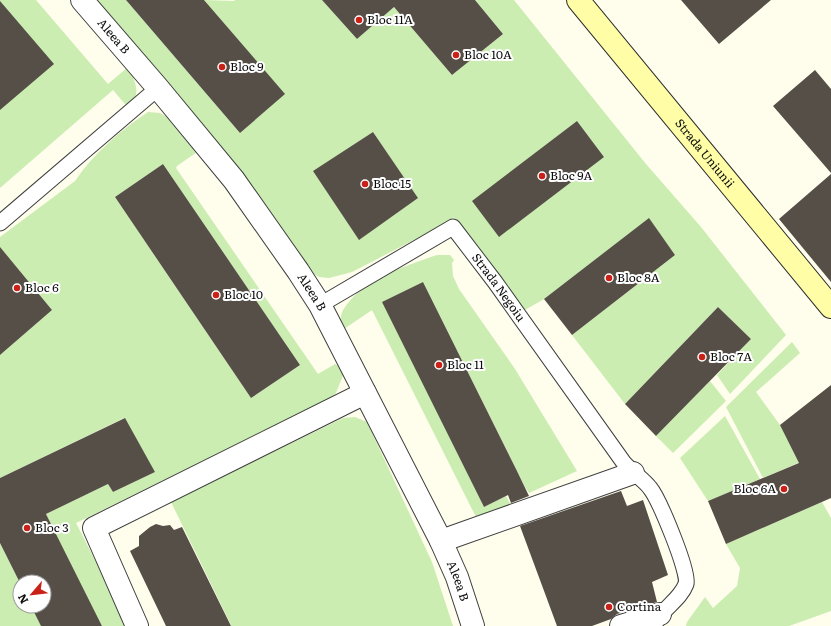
<svg xmlns="http://www.w3.org/2000/svg" width="831" height="626" font-family="Literata,serif">
<style>
.green{fill:#cbedb2;fill-rule:evenodd}
.building{fill:#564f48}
.lines{fill:none;stroke-linecap:round;stroke-linejoin:round}
.service-casing{stroke:#3f3f3f;stroke-width:17}
.pedestrian-casing{stroke:#3f3f3f;stroke-width:24}
.minor-casing{stroke:#3f3f3f;stroke-width:24}
.secondary-casing{stroke:#2e2e2e;stroke-width:24}
.service{stroke:#fff;stroke-width:15}
.pedestrian{stroke:#fff;stroke-width:22}
.minor{stroke:#fff;stroke-width:22}
.secondary{stroke:#fffea7;stroke-width:22}
.poi-dot{fill:#c92118;stroke:#fff;stroke-width:1.5}
.labels{text-anchor:middle;stroke-width:4;stroke-linejoin:round;paint-order:stroke}
.poi-label{font-size:12px;fill:#0c0c0c;stroke:#fff;text-anchor:start}
.street-label{font-size:12px;fill:#0c0c0c;stroke:#fff}
</style>
<rect width="100%" height="100%" fill="#fffdec"/>
<path class="green" d="M0,0H36L108,84L128,67C138,87 139,90 131,111L113,90L0,188Z
M95,0H126L240,133L284,94L204,0L234,1L235,0H322L357,39L394,7L452,75L503,34L475,0H514L646,164L701,227L786,335L730,394L717,375L751,339L718,307L625,404L572,335L675,255L649,219L544,299L518,314L453,227L454,217L443,225L352,272L329,278L319,277L314,274L267,206L223,149L199,120ZM577,121L604,157L473,201ZM373,132L418,198L314,171Z
M148,112L160,113L174,121L197,152L177,166L176,168L318,374L335,364L341,367L344,373L336,393L329,401L252,449L246,440L76,523L129,626H102L46,514L108,484L113,492L155,472L124,418L0,478V355L52,310L9,258L0,266V237L75,181C93,154 121,130 148,112ZM163,164L300,365L251,398L115,197Z
M437,255H450L454,260L452,263L453,276L459,289L515,369L577,471L529,493L525,487L423,282L383,302L484,507L506,496L512,507L479,523L372,310L341,331C340,324 340,316 343,310C362,279 405,266 437,255Z
M792,342L800,353L756,392L780,425L831,449L763,478L726,407Z
M710,381L726,401L673,453L656,436Z
M725,416L760,479L708,501L680,458Z
M355,417L367,422L432,562L453,626H229L231,625L171,502L343,418Z
M822,502L831,518V611L789,626H686L687,622L705,597L713,608L737,586L740,568L726,544Z
M0,543L20,583V606H31L42,626H0Z"/>
<path class="building" d="M126,0H204L285,94L240,133Z
M322,0H475L503,34L452,75L394,7L357,39Z
M681,0H771L719,44Z
M0,1L54,64L0,110Z
M815,70L831,89V173L773,106Z
M577,121L604,157L499,237L472,201Z
M373,132L418,198L359,240L313,171Z
M163,164L300,365L251,398L115,197Z
M831,174V282L779,219Z
M649,218L675,255L572,335L544,299Z
M0,247L52,310L0,355Z
M423,282L517,471L529,496L511,503L508,495L484,507L382,302Z
M718,307L751,339L656,436L625,404Z
M831,385V498L726,544L708,501L799,463L780,425Z
M125,418L155,472L113,492L108,484L46,514L102,626H41L31,606H44V582L20,583L0,543V478Z
M621,491L627,506L643,500L668,575L652,582L657,602L617,614L611,619L592,626H557L520,526Z
M156,524L163,526L170,525L174,530L182,527L231,626H166L130,551L139,546V536L150,527Z"/>
<g class="lines">
<defs>
<g id="service">
<path d="M0,223L158,88"/>
<path id="s1" d="M320,305L453,227L495,282L624,463C632,472 644,480 650,488C659,499 690,573 686,584C680,600 664,607 656,622"/>
</g>
<path id="pedestrian" d="M441,541L633,473
M621,626L660,614"/>
<g id="minor">
<path id="s2" d="M82,0L158,88L234,180L298,271L320,305L441,541L457,577L473,626"/>
<path d="M137,626L94,528L365,393"/>
</g>
<g id="secondary">
<path id="s3" d="M578,0L831,307"/>
</g>
</defs>
<use href="#service" class="service-casing"/>
<use href="#pedestrian" class="pedestrian-casing"/>
<use href="#minor" class="minor-casing"/>
<use href="#secondary" class="secondary-casing"/>
<use href="#service" class="service"/>
<use href="#pedestrian" class="pedestrian"/>
<use href="#minor" class="minor"/>
<use href="#secondary" class="secondary"/>
</g>
<g class="poi-dot">
<circle cx="359" cy="20" r="4"/>
<circle cx="456" cy="55" r="4"/>
<circle cx="222" cy="67" r="4"/>
<circle cx="542" cy="176" r="4"/>
<circle cx="365" cy="184" r="4"/>
<circle cx="609" cy="278" r="4"/>
<circle cx="17" cy="288" r="4"/>
<circle cx="216" cy="295" r="4"/>
<circle cx="702" cy="357" r="4"/>
<circle cx="439" cy="365" r="4"/>
<circle cx="784" cy="489" r="4"/>
<circle cx="27" cy="528" r="4"/>
<circle cx="609" cy="607" r="4"/>
</g>
<g class="labels">
<g class="poi-label">
<text x="367" y="24">Bloc 11A</text>
<text x="464" y="59">Bloc 10A</text>
<text x="230" y="71">Bloc 9</text>
<text x="550" y="180">Bloc 9A</text>
<text x="373" y="188">Bloc 15</text>
<text x="617" y="282">Bloc 8A</text>
<text x="25" y="292">Bloc 6</text>
<text x="224" y="299">Bloc 10</text>
<text x="710" y="361">Bloc 7A</text>
<text x="447" y="369">Bloc 11</text>
<text x="776" y="493" text-anchor="end">Bloc 6A</text>
<text x="35" y="532">Bloc 3</text>
<text x="617" y="611">Cortina</text>
</g>
<g class="street-label">
<text dy="4" stroke="none"><textPath href="#s2" startOffset="48">Aleea B</textPath></text>
<text dy="4" stroke="none"><textPath href="#s3" startOffset="199">Strada Uniunii</textPath></text>
<text dy="4" stroke="none"><textPath href="#s1" startOffset="230">Strada Negoiu</textPath></text>
<text dy="4" stroke="none"><textPath href="#s2" startOffset="372">Aleea B</textPath></text>
<text dy="4" stroke="none"><textPath href="#s2" startOffset="696">Aleea B</textPath></text>
</g>
</g>
<g transform="translate(32 594) rotate(242)"><circle r="19" fill="#ffffff" stroke="#9e9e9e"/>
<path d="M0-3L7 15L0 10L-7 15Z" fill="#c92118"/>
<text y="-6" font-size="11" font-weight="bold" text-anchor="middle" fill="#0c0c0c">N</text>
</g>
</svg>
